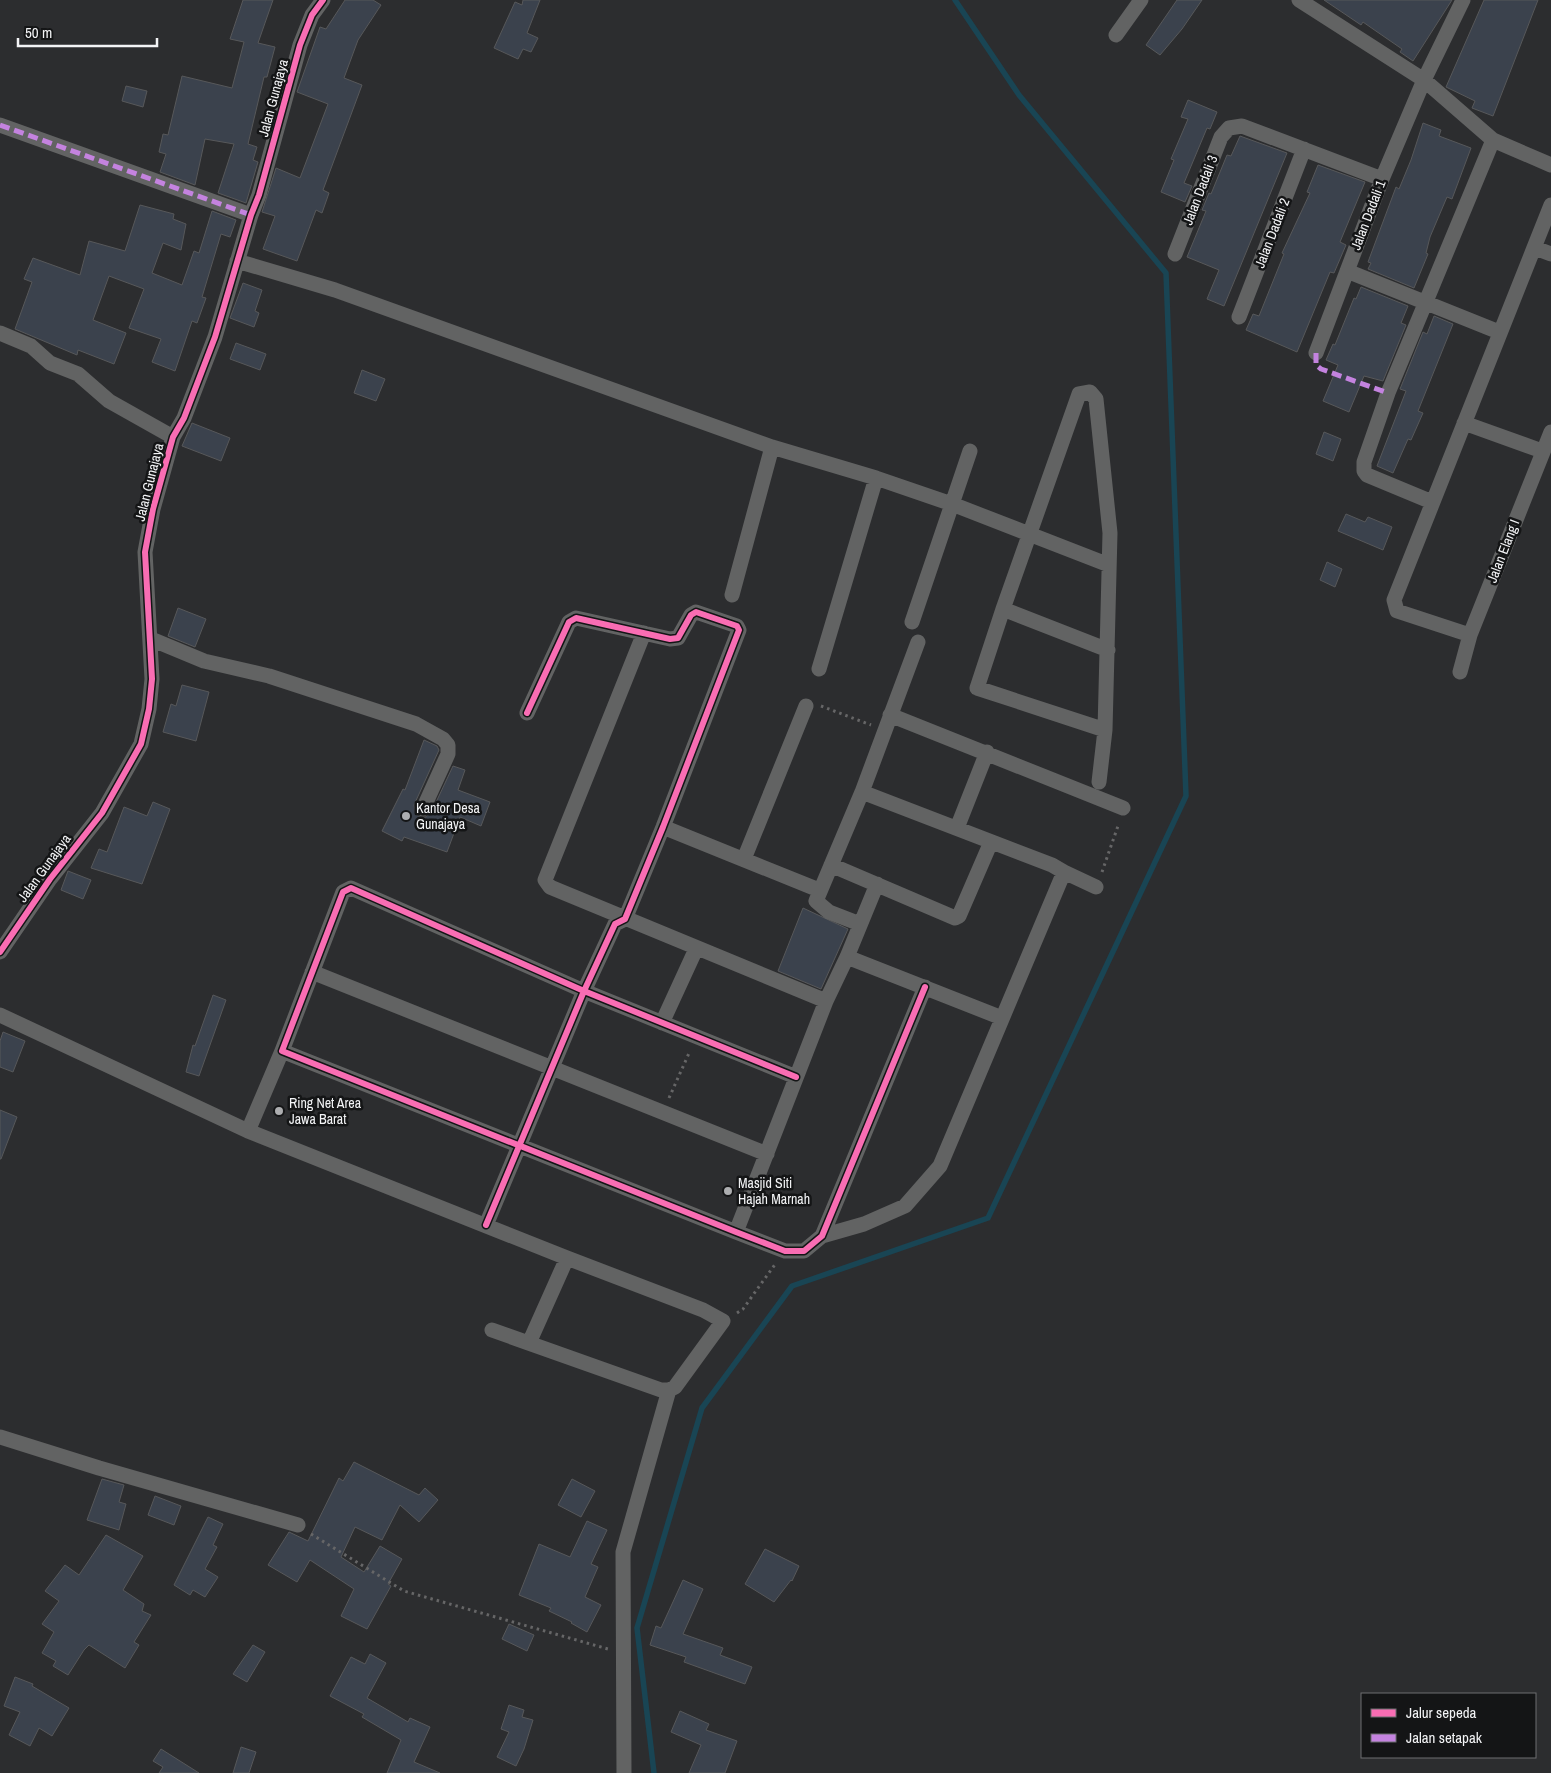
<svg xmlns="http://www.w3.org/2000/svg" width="1551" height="1773" font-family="'Archivo Narrow',sans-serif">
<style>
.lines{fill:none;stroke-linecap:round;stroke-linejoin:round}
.stream{stroke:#194554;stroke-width:5.5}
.building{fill:#3b424d;stroke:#57585a}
.path{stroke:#666667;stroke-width:3;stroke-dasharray:2.5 4;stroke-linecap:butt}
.minor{stroke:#626363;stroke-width:15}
.quiet{stroke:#c483df;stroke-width:5;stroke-dasharray:10 5;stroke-linecap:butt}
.cycleway-casing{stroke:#141516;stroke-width:9}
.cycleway{stroke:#f96db3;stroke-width:6}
.poi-dot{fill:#adaeb0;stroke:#141516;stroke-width:2}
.labels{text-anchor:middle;stroke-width:5;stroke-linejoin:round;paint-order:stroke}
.street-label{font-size:14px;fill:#f3f4f6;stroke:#141516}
.poi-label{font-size:14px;fill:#f3f4f6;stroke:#141516;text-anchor:start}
</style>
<rect width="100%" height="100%" fill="#2c2d2f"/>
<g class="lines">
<path class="stream" d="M654,1773L637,1628L702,1408L792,1286L988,1218L1186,796L1166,273L1019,95L955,0"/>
</g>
<path class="building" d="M243,0H273L258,43L275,47L267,77H264L248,144L257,147L253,160L258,162L246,203L218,193L234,144L205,139L195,185L160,172L166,154L159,152L163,134L168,135L182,76L232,88L244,42L230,39Z
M345,0H373L381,5L358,40L344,78L362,85L323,190L329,193L322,213L316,210L297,261L263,249L275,216L262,212L276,168L300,178L328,104L297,92L320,27L326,29Z
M523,0H540L527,33L538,38L531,52L523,49L518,59L494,48L515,2L522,5Z
M1177,0H1202L1182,29L1160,55L1146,45Z
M1324,0H1452L1413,61L1400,52L1402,49L1373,29L1363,22L1361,25Z
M1484,0H1538L1493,116L1472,108L1475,101L1446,87Z
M126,86L147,91L143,107L122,101Z
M1188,100L1217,112L1210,129L1207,128L1184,183L1192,186L1185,202L1161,192L1174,160L1171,159L1188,119L1181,117Z
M1423,123L1441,130L1439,136L1471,148L1452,199L1447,197L1430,237L1426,253L1428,254L1414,288L1368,269L1371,263L1368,262L1396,187L1399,189L1411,160Z
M1240,136L1287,153L1224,306L1207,299L1219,270L1187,257L1206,211L1202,210L1209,193L1211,194L1227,155L1231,156Z
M1318,165L1365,182L1340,242L1346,245L1334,273L1330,272L1297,352L1246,330L1253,314L1259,316L1284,254L1282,253L1310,193L1307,192Z
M140,205L174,214L173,219L186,224L181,250L163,243L152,273L182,285L194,251L199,253L212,211L236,220L230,237L221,234L202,297L206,298L197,323L192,321L175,371L152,362L161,339L129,328L144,289L109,276L93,320L126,333L114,364L78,350L77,355L15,329L32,282L24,279L33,258L80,275L89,241L125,251Z
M243,283L262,290L255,311L259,313L254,327L230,318Z
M1361,287L1408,306L1401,323L1406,325L1383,381L1364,376L1349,412L1323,401L1338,365L1326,360L1333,344L1335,345L1354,298L1356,299Z
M1434,316L1453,324L1418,411L1423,413L1411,440L1408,439L1393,473L1377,466L1406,391L1400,389L1423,332L1427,334Z
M236,343L266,354L260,370L230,359Z
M362,370L385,379L376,401L354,393Z
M192,423L230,438L221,461L182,446Z
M1324,432L1341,439L1333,461L1316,454Z
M1346,514L1365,522L1368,517L1392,527L1383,550L1338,531Z
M1327,562L1342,569L1335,587L1320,580Z
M178,608L206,619L195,647L168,636Z
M182,685L209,692L196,741L163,732L171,704L176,706Z
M424,740L437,746L439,750L414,805L416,815L424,818L431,813L453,766L465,770L458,790L490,802L481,826L460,817L447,852L404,837L402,841L382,831L403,789L405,790Z
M153,802L170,809L142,884L91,868L99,849L107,852L124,807L147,816Z
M68,871L91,880L83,899L61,890Z
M803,908L848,929L821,989L778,971Z
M213,995L226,1000L199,1076L186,1072L193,1045L195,1046Z
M3,1032L25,1041L13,1072L0,1067V1041Z
M0,1110L17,1117L1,1159H0Z
M354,1462L419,1495L425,1488L438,1500L419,1522L400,1505L382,1540L355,1527L341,1557L364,1572L380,1546L402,1559L388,1584L391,1586L367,1629L341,1616L354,1589L310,1560L297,1582L268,1565L289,1532L308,1541L339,1478L343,1481Z
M102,1479L124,1485L119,1502L126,1504L119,1530L87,1520Z
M572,1479L595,1491L581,1517L558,1505Z
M155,1496L181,1506L174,1525L148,1515Z
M208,1517L223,1524L213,1545L217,1547L205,1569L218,1577L205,1597L193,1590L190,1595L174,1585Z
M587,1521L607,1530L591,1564L598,1567L585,1597L601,1605L587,1632L571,1623L572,1622L549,1611L551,1608L519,1595L539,1544L570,1557Z
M106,1535L143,1556L123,1590L144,1604L142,1611L151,1615L134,1642L139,1645L125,1668L89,1645L84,1650L68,1675L53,1666L56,1661L42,1653L54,1632L42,1624L59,1601L45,1591L65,1565L79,1575Z
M765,1549L799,1566L792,1581L791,1580L774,1602L745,1584Z
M683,1580L703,1589L683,1634L723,1648L720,1655L752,1667L745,1684L684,1662L686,1657L650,1645L656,1626L661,1628Z
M509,1624L534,1635L527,1651L502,1639Z
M253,1645L265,1652L247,1682L233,1674Z
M370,1654L386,1663L367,1698L408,1722L410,1718L430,1727L414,1762L440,1773H387L401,1740L362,1717L364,1714L330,1696L351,1657L365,1664Z
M15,1677L33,1684L32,1686L69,1708L52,1736L39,1728L30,1746L9,1735L20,1712L4,1706Z
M509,1705L524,1710L522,1717L533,1720L524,1749L516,1766L497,1757L509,1732L501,1729Z
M680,1711L709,1724L706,1730L737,1741L725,1773H689L701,1745L671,1732Z
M241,1747L256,1752L249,1773H233Z
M161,1749L199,1773H159L163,1767L153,1761Z"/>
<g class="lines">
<path class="path" d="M821,706L871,725
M1102,872L1119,823
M669,1098L690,1051
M737,1313L743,1309L776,1263
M311,1534L404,1591L608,1649"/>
<path class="minor" d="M1299,0L1424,80L1493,140L1551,165
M1116,35L1141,0
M0,125L251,215
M1535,248L1551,254
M1175,254L1221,137L1229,128L1242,126L1382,179
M237,261L335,290L772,447L876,478L952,504L1109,565
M1347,271L1499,332
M1239,317L1304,149
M0,333L31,346L50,363L78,374L109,401L173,437
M1316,353L1382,179L1424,80L1463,0
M1464,423L1542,451
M1432,502L1367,475L1364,471V462L1388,393L1493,140
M732,595L772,447
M1003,609L1108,650
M912,622L970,451
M644,633L545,880L550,887L826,1001
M1470,635L1397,611L1394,600L1551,205
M151,639L204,661L269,676L416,724L443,739L448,745V754L423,809
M819,669L876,478
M1460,672L1470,635L1551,432
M890,715L1123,808
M1099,782L1105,730L1110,533L1096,399L1090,392L1079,394L1003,609L977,688L1105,730
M663,827L819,890
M957,828L987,752
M744,859L806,706
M831,865L955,918L959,916L991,842
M1064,872L1096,887
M860,924L829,912L816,901L862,792L918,642
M0,952L50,879L102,813L141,744L149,709L152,679L145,552L153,509L173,437L184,418L215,337L251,215L259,195L300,45L312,15L323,0
M847,957L1002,1018
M312,972L767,1154
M0,1015L248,1131L567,1258L703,1310L723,1321L675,1387L669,1390L623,1552L624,1773
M662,1023L696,949
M796,1077L584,991L351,888L343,892L282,1051L736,1232L785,1251H804L822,1236L925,987
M248,1131L282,1051
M486,1225L584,991L615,924L625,919L663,827L739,630L737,626L696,612L691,615L678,638L670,639L576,618L569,622L527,713
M736,1232L826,1001L847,957L877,884
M822,1236L864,1224L905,1206L940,1166L1064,872L1052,865L862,792
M492,1330L661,1390H669
M529,1343L567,1258
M0,1437L99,1468L298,1525"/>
<path class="quiet" d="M0,125L251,215
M1316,353V365L1321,369L1388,393"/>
<defs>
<path id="cycleway" d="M0,952L50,879L102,813L141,744L149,709L152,679L145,552L153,509L173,437L184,418L215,337L251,215L259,195L300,45L312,15L323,0
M796,1077L584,991L351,888L343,892L282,1051L736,1232L785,1251H804L822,1236L925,987
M486,1225L584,991L615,924L625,919L663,827L739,630L737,626L696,612L691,615L678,638L670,639L576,618L569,622L527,713"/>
</defs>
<use href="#cycleway" class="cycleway-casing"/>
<use href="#cycleway" class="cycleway"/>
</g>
<g class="poi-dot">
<circle cx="406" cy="816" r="5"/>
<circle cx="279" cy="1111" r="5"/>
<circle cx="728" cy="1191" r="5"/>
</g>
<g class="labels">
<g class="street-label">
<text transform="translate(273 98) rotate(-75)" y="5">Jalan Gunajaya</text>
<text transform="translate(1200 190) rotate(-69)" y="5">Jalan Dadali 3</text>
<text transform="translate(1368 215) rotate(-69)" y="5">Jalan Dadali 1</text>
<text transform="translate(1272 233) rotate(-69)" y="5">Jalan Dadali 2</text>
<text transform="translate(149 482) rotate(-76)" y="5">Jalan Gunajaya</text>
<text transform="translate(1503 551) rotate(-69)" y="5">Jalan Elang I</text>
<text transform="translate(44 868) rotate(-54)" y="5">Jalan Gunajaya</text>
</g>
<g class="poi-label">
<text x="416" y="813">Kantor Desa<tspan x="416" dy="16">Gunajaya</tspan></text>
<text x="289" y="1108">Ring Net Area<tspan x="289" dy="16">Jawa Barat</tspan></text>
<text x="738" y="1188">Masjid Siti<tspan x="738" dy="16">Hajah Marnah</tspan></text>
</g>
</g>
<rect x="1361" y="1693" width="175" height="65" fill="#141516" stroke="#6d6e70"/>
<rect x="1371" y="1709" width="25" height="8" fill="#f96db3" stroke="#6d6e70"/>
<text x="1406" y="1718" font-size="15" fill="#f3f4f6">Jalur sepeda</text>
<rect x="1371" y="1734" width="25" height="8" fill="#c483df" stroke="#6d6e70"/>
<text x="1406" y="1743" font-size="15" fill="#f3f4f6">Jalan setapak</text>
<path d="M18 38v8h139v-8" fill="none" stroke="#f3f4f6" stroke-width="2.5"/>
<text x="25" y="38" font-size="15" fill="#f3f4f6" stroke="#141516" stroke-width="4" paint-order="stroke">50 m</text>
</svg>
